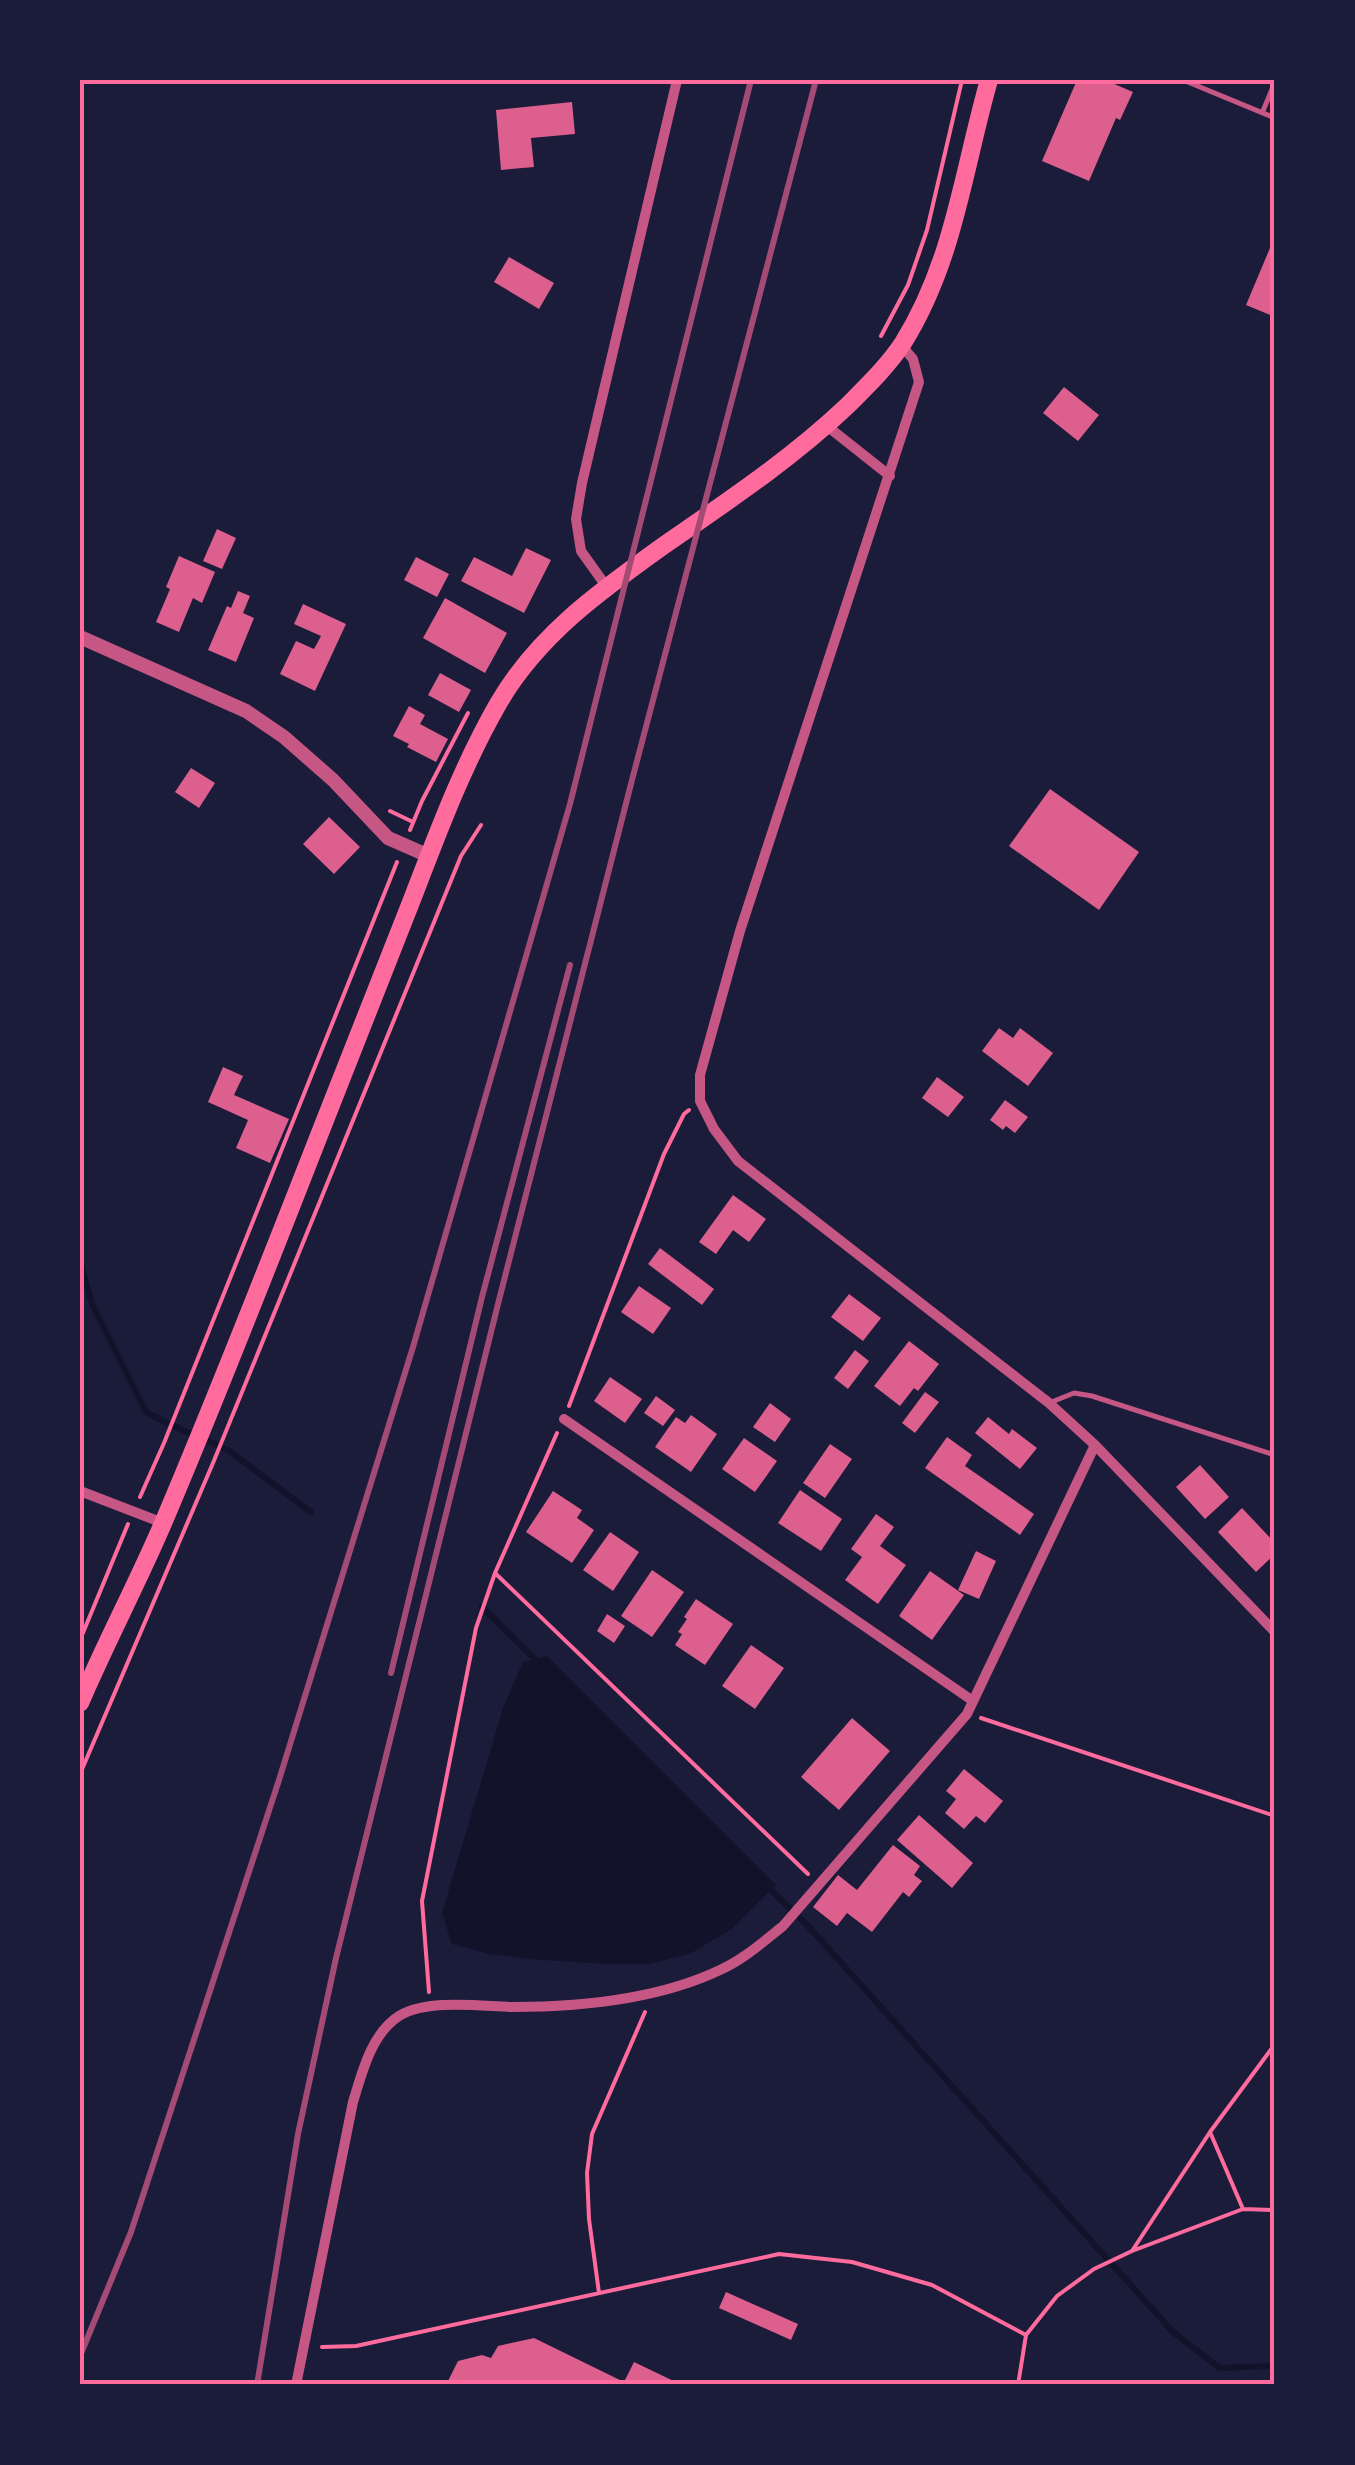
<svg xmlns="http://www.w3.org/2000/svg" width="1355" height="2465" font-family="'Asap Condensed',sans-serif">
<style>
.water{fill:#12122b}
.lines{fill:none;stroke-linecap:round;stroke-linejoin:round}
.stream{stroke:#12122b;stroke-width:6}
.building{fill:#dd5f8e}
.path{stroke:#ff6b9d;stroke-width:4}
.service{stroke:#c65784;stroke-width:5}
.minor{stroke:#c65784;stroke-width:10}
.tertiary{stroke:#c65784;stroke-width:14}
.primary{stroke:#ff6b9d;stroke-width:18}
.rail{stroke:#a44b75;stroke-width:6}
.neatline{fill:none;stroke:#ff6b9d;stroke-width:4}
</style>
<rect width="100%" height="100%" fill="#1b1b3a"/>
<path class="water" d="M547,1656L776,1885L732,1929L689,1954L650,1964H606L529,1959L490,1954L452,1944L442,1913L503,1708L523,1662Z"/>
<g class="lines">
<path class="stream" d="M80,1261L92,1304L146,1412L167,1423L228,1450L311,1512
M482,1607L538,1662
M765,1884L809,1927L1173,2332L1220,2368L1275,2366"/>
</g>
<path class="building" d="M1077,80H1105L1133,92L1120,120L1116,118L1089,181L1042,161Z
M572,102L575,134L531,138L534,167L501,170L496,110Z
M1275,236V317L1246,305Z
M509,257L554,283L539,309L494,282Z
M1064,387L1099,415L1078,441L1043,413Z
M217,529L236,538L222,569L203,561Z
M526,548L551,560L524,613L461,581L474,557L512,576Z
M179,556L215,572L202,603L193,598L179,632L156,622L170,589L166,587Z
M416,557L449,574L437,597L404,580Z
M238,591L250,596L243,613L254,618L236,662L208,650L227,606L231,608Z
M445,598L507,633L485,673L423,638Z
M303,604L346,624L315,691L280,674L296,641L314,649L321,636L294,624Z
M440,673L471,690L459,712L428,695Z
M409,706L425,715L420,724L448,739L436,762L407,747L409,744L393,736Z
M191,768L215,783L199,808L175,792Z
M1050,789L1139,852L1099,910L1009,846Z
M329,817L360,847L334,874L303,844Z
M999,1028L1013,1038L1020,1028L1053,1053L1028,1086L982,1051Z
M223,1067L243,1076L234,1095L289,1119L270,1163L236,1148L248,1120L208,1102Z
M937,1077L964,1097L948,1117L922,1098Z
M1005,1100L1028,1117L1015,1133L1006,1126L1003,1130L990,1120Z
M733,1195L766,1219L749,1242L733,1230L716,1254L699,1242Z
M660,1248L714,1289L702,1305L648,1264Z
M639,1286L671,1308L653,1334L621,1312Z
M849,1294L881,1318L863,1341L831,1317Z
M909,1341L939,1364L918,1391L914,1388L900,1406L874,1386Z
M855,1350L869,1361L848,1389L834,1378Z
M610,1377L642,1399L625,1423L594,1401Z
M925,1392L939,1402L915,1433L902,1423Z
M656,1396L675,1410L663,1426L644,1413Z
M770,1403L791,1419L775,1442L753,1427Z
M691,1415L717,1434L691,1472L655,1447L676,1417L685,1423Z
M988,1417L1009,1434L1012,1429L1037,1448L1020,1469L975,1433Z
M947,1437L972,1455L965,1466L1034,1514L1020,1535L925,1468Z
M744,1438L777,1461L755,1492L722,1469Z
M830,1444L852,1459L825,1498L803,1483Z
M1200,1465L1229,1497L1205,1519L1176,1487Z
M800,1490L842,1519L821,1551L778,1523Z
M553,1491L582,1510L577,1518L594,1530L572,1563L526,1532Z
M1242,1508L1275,1543V1554L1256,1572L1218,1532Z
M876,1514L894,1527L880,1546L906,1565L878,1604L845,1580L862,1557L851,1549Z
M610,1532L639,1552L613,1591L583,1570Z
M976,1551L996,1561L979,1599L958,1590Z
M652,1570L684,1592L652,1637L621,1616Z
M930,1571L964,1595L932,1640L899,1616Z
M696,1599L733,1624L705,1665L675,1645L682,1634L678,1632L687,1619L684,1617Z
M607,1614L625,1626L614,1643L597,1631Z
M751,1645L784,1668L755,1709L722,1686Z
M852,1718L890,1751L839,1810L801,1777Z
M964,1769L1003,1801L985,1823L976,1816L964,1829L945,1813L956,1799L946,1791Z
M919,1815L973,1863L952,1888L897,1840Z
M893,1845L920,1866L914,1875L922,1881L909,1897L903,1892L872,1932L847,1913L837,1926L813,1907L838,1875L857,1890Z
M726,2292L798,2324L791,2340L719,2308Z
M534,2338L624,2382L634,2362L682,2385H446L458,2361L482,2355L491,2358L498,2346Z"/>
<g class="lines">
<path class="path" d="M881,336L908,285L927,230L962,80
M390,811L413,822
M410,830L422,801L468,713
M569,1406L664,1154L684,1114L689,1110
M140,1497L164,1443L397,862
M495,1573L808,1874
M80,1640L128,1524
M981,1718L1275,1816
M80,1774L213,1463L461,856L481,825
M429,1992L422,1901L476,1628L495,1573L557,1433
M1243,2209L1275,2210
M1132,2251L1210,2132L1275,2044
M599,2293L589,2219L587,2173L592,2134L645,2012
M322,2347L356,2346L779,2254L852,2262L932,2285L1026,2335
M1018,2385L1026,2335L1057,2296L1094,2269L1132,2251L1243,2209L1210,2132"/>
<path class="service" d="M1183,80L1275,118
M1263,111L1275,82
M1049,1403L1074,1393L1092,1396L1275,1455"/>
<path class="minor" d="M901,345L913,359L919,382L740,931L700,1075V1101L714,1129L738,1161L1049,1403L1095,1445L1275,1632
M827,426L890,476
M606,586L581,551L576,519L582,483L677,80
M564,1419L973,1701
M80,1491L163,1523
M296,2385L353,2102C362,2073 371,2034 399,2016C427,1999 479,2006 511,2007C581,2007 657,2000 720,1970C744,1959 763,1942 783,1926L967,1714L1095,1445"/>
<path class="tertiary" d="M80,637L246,711L284,737L333,780L388,838L429,856"/>
<path class="primary" d="M80,1703C106,1642 138,1582 164,1521C218,1394 268,1266 318,1138C350,1058 381,977 413,897C438,832 463,765 498,704C537,636 600,591 663,546C725,503 790,460 846,407C866,387 887,367 903,343C954,261 963,171 989,80"/>
<path class="rail" d="M391,1673L482,1297L570,965
M80,2356L131,2232L279,1780L413,1347L570,804L751,80
M257,2385L298,2134L336,1958L499,1300L632,780L816,80"/>
</g>
<rect width="1355" height="2465" fill="none" stroke="#1b1b3a" stroke-width="165"/>
<rect x="82" y="82" width="1190" height="2300" class="neatline"/>
</svg>
